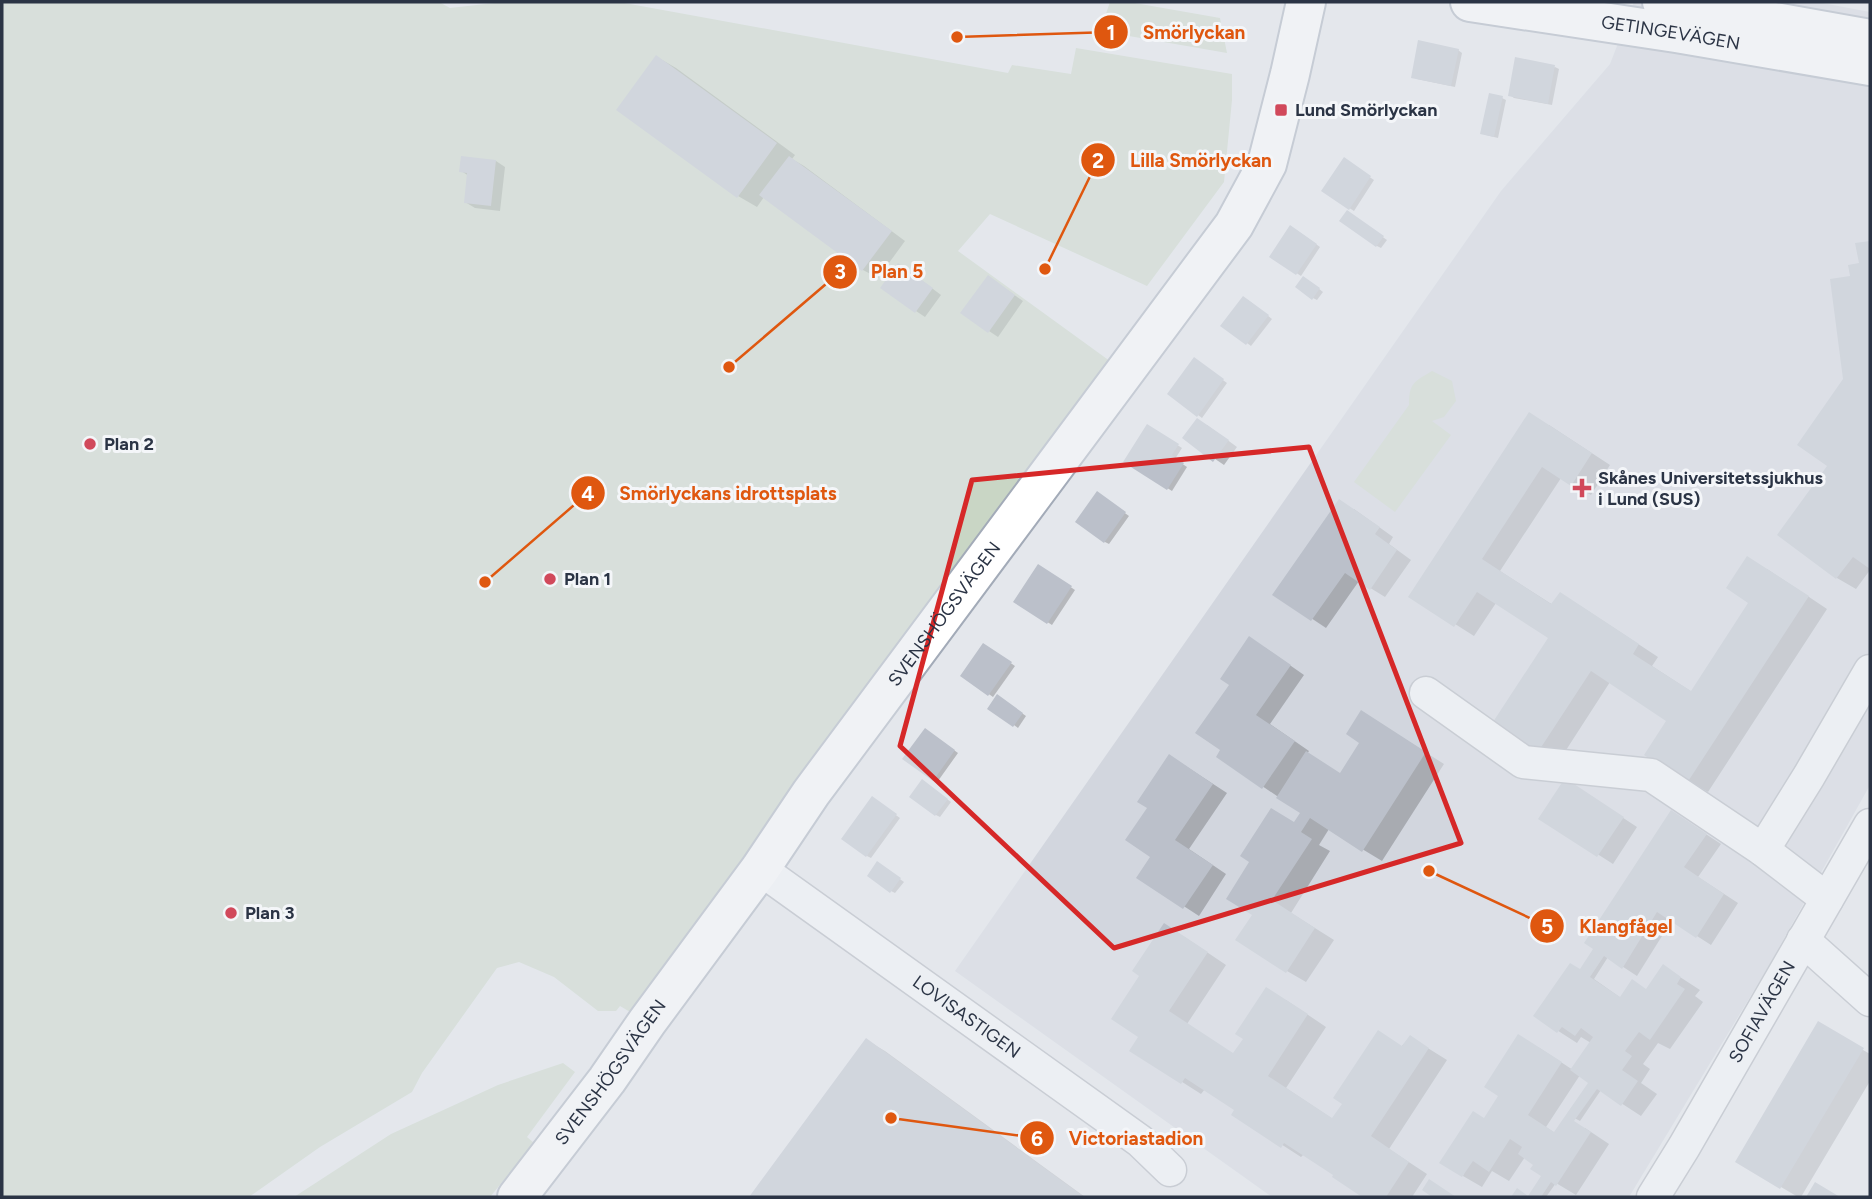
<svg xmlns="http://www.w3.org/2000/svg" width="1872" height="1199" font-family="Figtree,sans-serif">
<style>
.built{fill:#d2d6de}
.green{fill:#c9d6c5}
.shadow{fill:#0003}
.building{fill:#bbc0ca}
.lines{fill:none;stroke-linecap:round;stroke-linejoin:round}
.minor-casing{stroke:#a9aeb7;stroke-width:35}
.major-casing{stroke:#a3abb8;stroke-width:42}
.minor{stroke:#f7f8fa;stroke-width:32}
.major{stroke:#fff;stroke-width:38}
.marked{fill:none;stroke:#d62828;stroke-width:5;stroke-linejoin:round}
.poi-dot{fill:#d1495b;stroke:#f4f6f9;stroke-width:2.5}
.labels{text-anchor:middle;stroke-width:6;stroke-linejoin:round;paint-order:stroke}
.street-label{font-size:18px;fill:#2b3445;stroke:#f4f6f9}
.poi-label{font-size:18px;font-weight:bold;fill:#2b3445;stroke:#f4f6f9;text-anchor:start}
.leader{fill:none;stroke:#df570f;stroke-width:2.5}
.callout-dot{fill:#df570f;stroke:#f4f6f9;stroke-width:2.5}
.mark-label{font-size:21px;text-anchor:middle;font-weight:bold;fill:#fff}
.callout-label{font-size:19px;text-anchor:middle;font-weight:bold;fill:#df570f;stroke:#f4f6f9;stroke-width:6;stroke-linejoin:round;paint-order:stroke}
</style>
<rect width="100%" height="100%" fill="#e4e7ec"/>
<path class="built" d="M1634,2H1817L1870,12V785L1767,969L1629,1197H1272L955,971L1501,191L1610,64Z"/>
<path class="green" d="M2,2H439L450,8L503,2H619L1008,73L1012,65L1071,74L1076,48L1232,74V100L1224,182L1147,286L990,214L958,251L1125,372L647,1022L620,1006L616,1011H598L554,977L519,962L497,968L422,1073L412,1092L320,1147L249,1197H2Z
M1110,2H1129L1220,18L1227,53L1100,31Z
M1432,371L1452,381L1456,401L1444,417L1432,421L1451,435L1395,512L1354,482L1409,405C1409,383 1414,382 1432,371Z
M563,1063L575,1072L527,1137L534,1143L490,1197H294L391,1134L498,1085Z"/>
<path class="shadow" d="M1458,50L1462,53L1455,87L1417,79L1413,77Z
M657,57L676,68L795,155L792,159L804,166L905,241L878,278L863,270L764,197L757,207L738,196Z
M1555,67L1559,69L1552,105L1514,98L1510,95Z
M1502,98L1506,100L1498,138L1486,135Z
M1344,160L1374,180L1354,211L1323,191Z
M496,161L505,167L500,211L475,208L465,202L469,176L461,171Z
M1351,215L1387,240L1381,248L1377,246Z
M1295,229L1320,247L1301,276L1271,256Z
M1870,243V570L1856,589L1837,578L1829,466L1845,380L1852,278L1861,264L1857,245Z
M908,270L941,295L925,317L916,311Z
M1308,280L1323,292L1317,300L1313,298Z
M997,283L1023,301L998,337L989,331Z
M1248,300L1272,319L1251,346L1223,325Z
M1198,362L1227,383L1202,418L1198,415Z
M1207,425L1237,447L1224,465L1184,438Z
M1549,425L1610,465L1591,495L1561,478L1500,571L1553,605H1579L1658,657L1652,666L1692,692L1750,603L1767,569L1827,609L1708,792L1688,781L1669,720L1610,682L1559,761L1539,750L1550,638L1496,603L1474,636L1411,596Z
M1148,426L1182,448L1175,459L1187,467L1172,491L1125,461Z
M1101,496L1129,516L1109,544L1105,542Z
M1354,509L1393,537L1389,544L1411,560L1385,597L1359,581L1326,628L1275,594Z
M1039,566L1075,590L1052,625L1015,601Z
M984,645L1015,666L993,697L963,676Z
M1264,647L1304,675L1270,724L1309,751L1307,754L1341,775L1381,724L1444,764L1382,861L1329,829L1319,845L1330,851L1291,913L1334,940L1306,982L1287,971L1254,914L1295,824L1302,813L1218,756Z
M1002,699L1026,716L1018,728L1014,725Z
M929,732L958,753L938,781L934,779Z
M1184,765L1227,793L1189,849L1226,874L1199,916L1139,877L1153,857Z
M927,784L951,802L940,817L936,815Z
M1579,789L1637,827L1613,864L1541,818Z
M876,801L900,818L871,858L867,856Z
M1686,821L1721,844L1698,877L1738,903L1711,945L1672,920L1637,976L1608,957L1594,979L1621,998L1647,990L1663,966L1700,990L1695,996L1703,1002L1670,1049L1658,1043L1643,1064L1650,1069L1641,1083L1657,1094L1641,1116L1601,1090L1580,1121L1567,1114L1590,1082L1580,1075L1546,1127L1555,1133L1585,1128L1609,1144L1576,1195L1556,1183L1546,1197H1530L1543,1175L1536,1164L1525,1157L1509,1181L1492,1171L1482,1187L1463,1176L1485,1120L1538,1047L1573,1070L1591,1043L1581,1037L1577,1043L1535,1016L1581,971Z
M882,866L904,882L895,893L891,891Z
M1183,936L1226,965L1187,1024L1234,1055L1286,1000L1326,1027L1286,1088L1334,1120L1410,1037L1447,1060L1389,1149L1427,1174L1412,1197H1365L1334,1177L1336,1175L1304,1154L1301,1157L1234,1114L1237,1110L1205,1089L1201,1094L1132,1050L1141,1036Z
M1818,1024L1870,1054V1081L1801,1197H1798L1737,1161Z
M866,1040L885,1051L1085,1197H751Z"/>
<path class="building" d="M1418,40L1459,49L1451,86L1411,78Z
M656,55L777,143L737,198L616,110Z
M1515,57L1555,65L1548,104L1508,96Z
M1489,93L1503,96L1494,137L1480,134Z
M461,156L496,160L491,206L464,203L467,173L459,172Z
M789,156L892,231L862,271L759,195Z
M1344,157L1371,176L1349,210L1321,191Z
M1347,210L1384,236L1376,247L1339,221Z
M1290,225L1317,244L1296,275L1269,257Z
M1870,241V569L1853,557L1836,579L1777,535L1827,466L1797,445L1843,379L1830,279L1850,276L1848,265L1859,263L1855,243Z
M898,263L933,288L915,313L880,288Z
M988,275L1015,295L988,333L960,313Z
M1303,276L1320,288L1312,300L1295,287Z
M1243,296L1269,315L1246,345L1220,326Z
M1194,357L1224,379L1197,417L1167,394Z
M1529,412L1592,453L1571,486L1542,467L1482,559L1551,604L1560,592L1639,644L1633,654L1691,691L1748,603L1726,588L1747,556L1809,596L1687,783L1644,755L1666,721L1591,671L1538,752L1493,722L1548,638L1477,592L1454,627L1408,597Z
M1197,418L1229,440L1213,462L1182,438Z
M1147,424L1179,444L1172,455L1184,463L1167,490L1123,462Z
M1097,491L1126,512L1104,543L1075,522Z
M1339,499L1380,527L1375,534L1397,550L1370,590L1345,573L1311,621L1272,595Z
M1038,564L1072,586L1047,624L1013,602Z
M1249,636L1291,665L1256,715L1295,741L1262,789L1216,757L1220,750L1195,733L1229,685L1220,679Z
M983,643L1012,662L988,696L960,676Z
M997,694L1023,713L1013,727L987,709Z
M1361,710L1426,752L1362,852L1310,818L1301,832L1312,839L1272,900L1315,928L1286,973L1235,940L1252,915L1226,899L1249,862L1240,856L1271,808L1294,822L1300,813L1276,798L1306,751L1340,773L1359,743L1346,734Z
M925,728L955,750L933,781L902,759Z
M1169,754L1213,784L1175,840L1213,865L1183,909L1136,878L1150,857L1125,840L1147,808L1137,802Z
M1565,778L1624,817L1597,857L1538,819Z
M922,779L948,799L935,816L909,797Z
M872,796L897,814L866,857L841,839Z
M1671,810L1707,834L1684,867L1724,894L1696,938L1657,912L1622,969L1604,956L1590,977L1620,997L1632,979L1646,989L1663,964L1681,977L1677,984L1685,989L1650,1040L1639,1032L1625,1051L1632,1056L1622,1070L1638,1081L1621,1106L1597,1089L1574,1121L1591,1132L1556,1186L1551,1182L1541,1197H1511L1517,1188L1528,1196L1541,1176L1530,1169L1533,1165L1518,1154L1522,1147L1510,1139L1489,1172L1473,1161L1462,1177L1439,1163L1473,1111L1484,1118L1498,1096L1484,1087L1518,1034L1562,1062L1528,1115L1554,1132L1588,1083L1570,1070L1593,1037L1581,1028L1575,1036L1562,1027L1557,1033L1533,1016L1570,963L1580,969L1593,949L1584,943Z
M877,861L901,878L890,893L867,876Z
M1164,923L1208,952L1169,1011L1233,1053L1243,1039L1235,1034L1266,987L1308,1014L1268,1076L1332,1118L1342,1104L1333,1098L1378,1030L1402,1046L1410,1035L1429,1048L1371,1136L1409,1162L1386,1197H1362L1332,1177L1333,1175L1284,1143L1281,1148L1231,1115L1234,1110L1185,1078L1181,1084L1129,1051L1138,1037L1111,1019L1139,976L1132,971Z
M1818,1021L1864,1048L1780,1189L1735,1162Z
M866,1038L1084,1197H749Z
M1429,1179L1456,1197H1432L1422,1190Z
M1815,1182L1840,1197H1806Z"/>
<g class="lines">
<defs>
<g id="minor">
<path d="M1426,693L1523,762L1651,775L1763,850L1827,899"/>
<path d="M1763,850L1809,776L1870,671"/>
<path id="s1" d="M760,869L1140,1141L1170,1170"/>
<path d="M1803,940L1870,1000"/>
<path id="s2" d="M1653,1197L1684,1147L1870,825"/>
</g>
<g id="major">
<path id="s3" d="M1470,2L1676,33L1870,66"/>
<path d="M1662,2L1870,39"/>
<path id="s4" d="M517,1197L607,1080L647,1022L760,869L811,793L1234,225L1267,164L1290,74L1306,2"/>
</g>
</defs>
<use href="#minor" class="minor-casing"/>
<use href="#major" class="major-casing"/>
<use href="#minor" class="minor"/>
<use href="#major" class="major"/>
</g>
<path d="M0 0H1872V1199H0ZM1309,447L1461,843L1114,948L900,746L972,480Z" fill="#e4e7ec" fill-opacity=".55" fill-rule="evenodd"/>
<path class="marked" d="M1309,447L1461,843L1114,948L900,746L972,480Z"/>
<g class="poi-dot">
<rect x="1274" y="103" width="14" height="14" rx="3.5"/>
<circle cx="90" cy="444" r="7"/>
<path d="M1578.5 477.5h7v7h7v7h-7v7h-7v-7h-7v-7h7z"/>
<circle cx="550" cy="579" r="7"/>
<circle cx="231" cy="913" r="7"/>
</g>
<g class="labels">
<g class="street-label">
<text dy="6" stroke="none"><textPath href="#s3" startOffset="203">GETINGEVÄGEN</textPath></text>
<text dy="6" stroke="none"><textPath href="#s4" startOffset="723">SVENSHÖGSVÄGEN</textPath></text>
<text dy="6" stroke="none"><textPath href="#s2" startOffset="215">SOFIAVÄGEN</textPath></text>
<text dy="6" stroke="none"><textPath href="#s1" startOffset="254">LOVISASTIGEN</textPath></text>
<text dy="6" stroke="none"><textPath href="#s4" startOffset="156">SVENSHÖGSVÄGEN</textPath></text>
</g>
<g class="poi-label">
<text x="1295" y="116">Lund Smörlyckan</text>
<text x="104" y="450">Plan 2</text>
<text x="1598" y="484">Skånes Universitetssjukhus<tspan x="1598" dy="21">i Lund (SUS)</tspan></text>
<text x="564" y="585">Plan 1</text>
<text x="245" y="919">Plan 3</text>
</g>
</g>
<path class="leader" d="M957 37L1111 32M1045 269L1098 160M729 367L840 272M485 582L588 493M1429 871L1547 926M891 1118L1037 1138"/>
<g class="callout-dot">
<circle cx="957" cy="37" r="7"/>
<circle cx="1045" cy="269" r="7"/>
<circle cx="729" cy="367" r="7"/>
<circle cx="485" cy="582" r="7"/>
<circle cx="1429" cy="871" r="7"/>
<circle cx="891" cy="1118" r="7"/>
<circle cx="1111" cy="32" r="18"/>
<circle cx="1098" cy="160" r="18"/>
<circle cx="840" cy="272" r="18"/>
<circle cx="588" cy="493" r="18"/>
<circle cx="1547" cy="926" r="18"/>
<circle cx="1037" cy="1138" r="18"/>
</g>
<g class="mark-label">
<text x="1111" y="40">1</text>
<text x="1098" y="168">2</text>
<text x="840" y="279">3</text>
<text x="588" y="501">4</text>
<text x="1547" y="934">5</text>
<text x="1037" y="1146">6</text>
</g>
<g class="callout-label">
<text x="1194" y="39">Smörlyckan</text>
<text x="1201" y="167">Lilla Smörlyckan</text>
<text x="897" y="278">Plan 5</text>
<text x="728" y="500">Smörlyckans idrottsplats</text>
<text x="1626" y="933">Klangfågel</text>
<text x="1136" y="1145">Victoriastadion</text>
</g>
<rect width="1872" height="1199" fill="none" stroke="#2b3445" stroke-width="7"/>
</svg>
